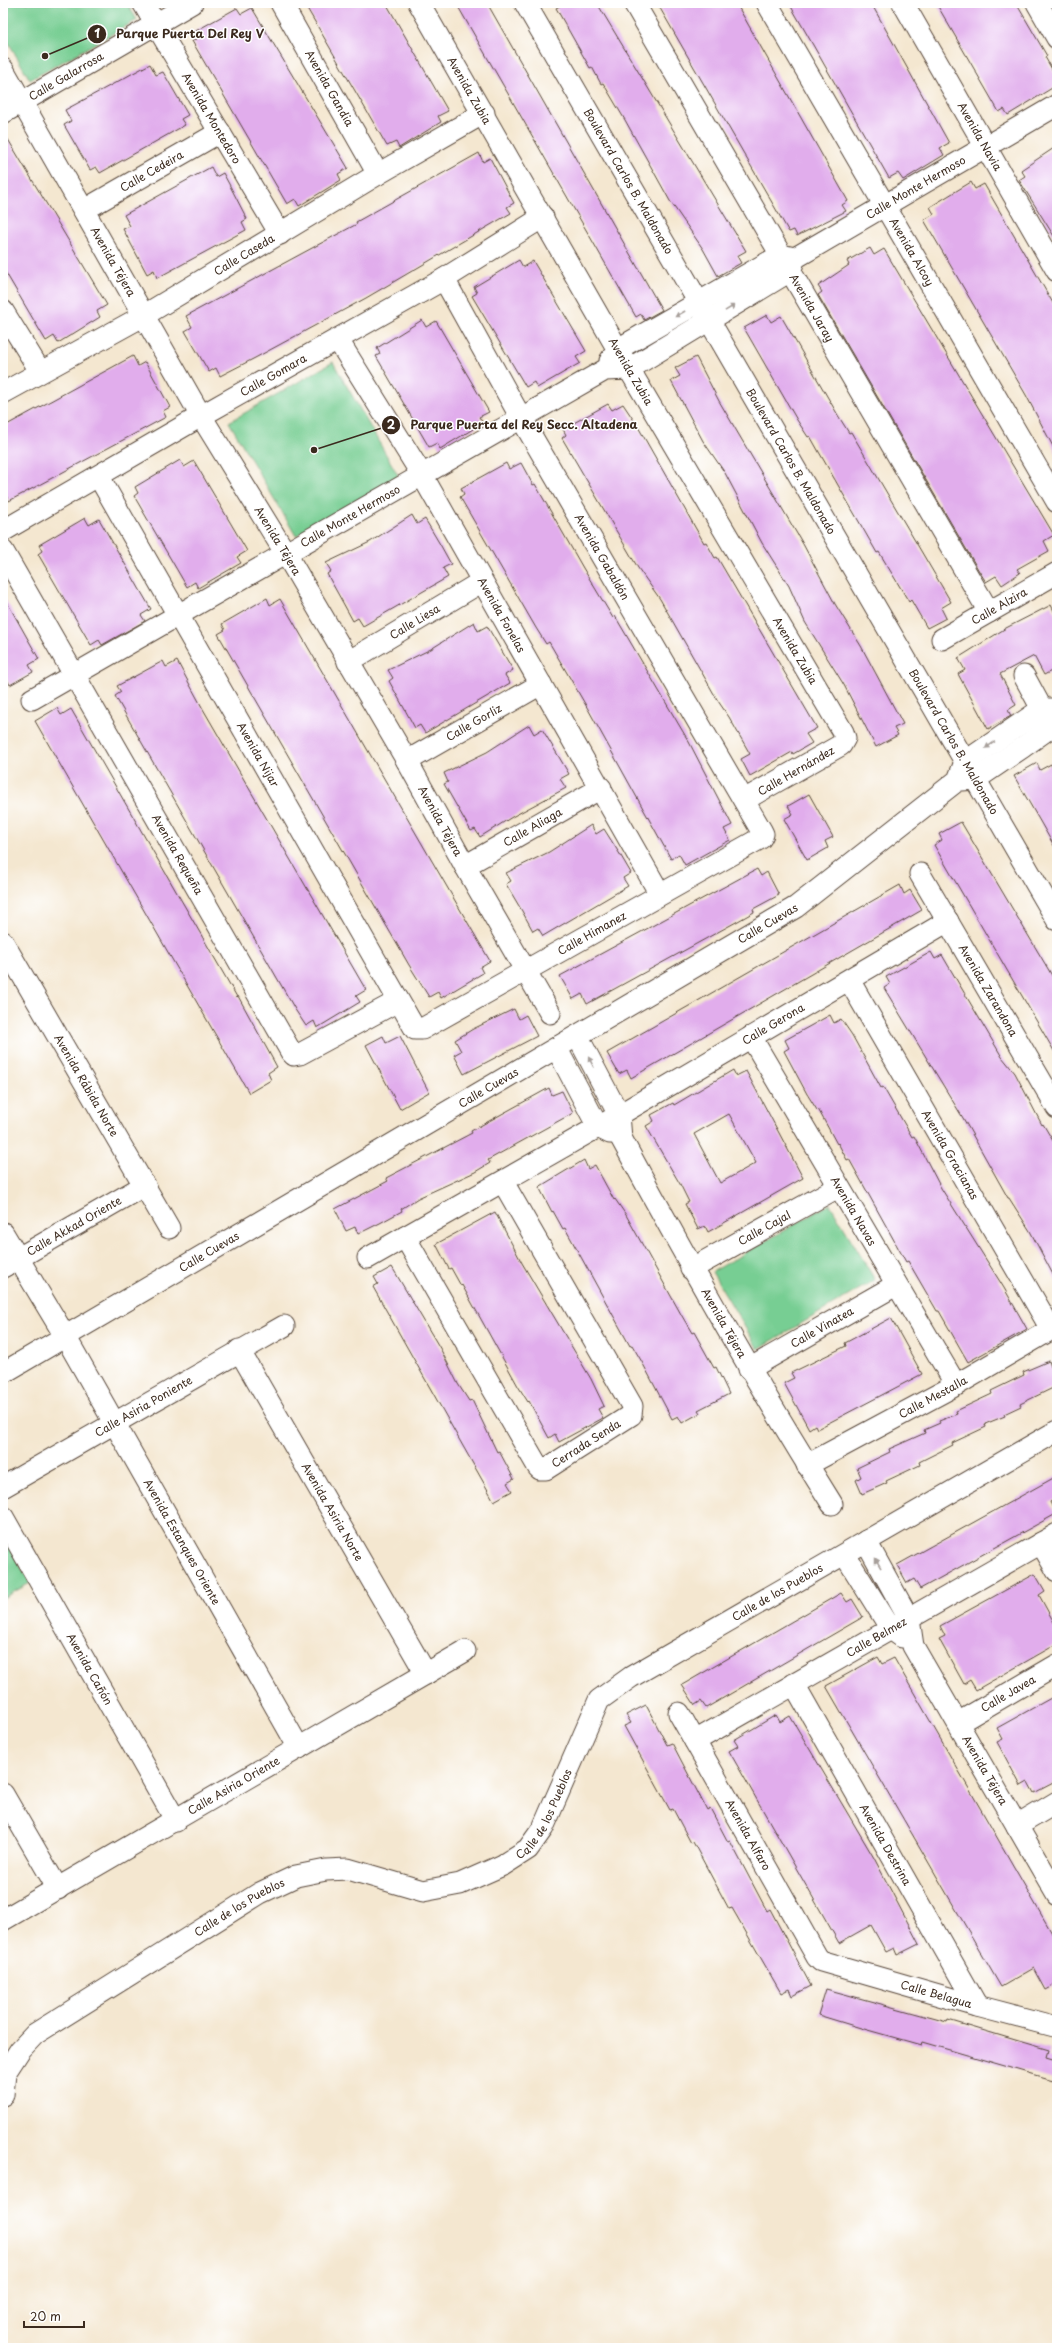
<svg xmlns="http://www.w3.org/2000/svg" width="1060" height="2351" font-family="'Playpen Sans',sans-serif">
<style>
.green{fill:#77ce93;stroke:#597c58}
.building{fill:#e1adec;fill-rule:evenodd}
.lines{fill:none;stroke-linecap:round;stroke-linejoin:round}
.minor-casing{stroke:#574639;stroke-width:23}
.minor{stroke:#fff;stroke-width:21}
.oneway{fill:#a79f9a}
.labels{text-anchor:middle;stroke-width:3;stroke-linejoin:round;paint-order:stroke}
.street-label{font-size:11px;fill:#3b2a1e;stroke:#fff}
.leader{fill:none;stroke:#3b2a1e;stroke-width:1.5}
.callout-dot{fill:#3b2a1e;stroke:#fff;stroke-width:1.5}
.mark-label{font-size:12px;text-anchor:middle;font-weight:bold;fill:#fff}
.callout-label{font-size:12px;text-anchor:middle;font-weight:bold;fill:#3b2a1e;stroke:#fff;stroke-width:3;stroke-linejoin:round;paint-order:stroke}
</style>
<rect width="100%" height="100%" fill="#fff"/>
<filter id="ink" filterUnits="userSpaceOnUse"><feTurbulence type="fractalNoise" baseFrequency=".025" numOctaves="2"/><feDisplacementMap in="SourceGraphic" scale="8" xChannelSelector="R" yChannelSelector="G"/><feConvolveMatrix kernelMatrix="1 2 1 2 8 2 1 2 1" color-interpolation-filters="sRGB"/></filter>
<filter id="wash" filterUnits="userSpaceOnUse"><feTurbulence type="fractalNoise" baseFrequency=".012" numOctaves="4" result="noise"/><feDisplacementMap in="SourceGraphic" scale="16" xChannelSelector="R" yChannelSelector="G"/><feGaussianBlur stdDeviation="0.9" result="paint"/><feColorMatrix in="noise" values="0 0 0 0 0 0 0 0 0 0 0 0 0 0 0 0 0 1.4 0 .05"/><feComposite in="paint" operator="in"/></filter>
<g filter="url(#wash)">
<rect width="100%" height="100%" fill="#f4e7d0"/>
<path class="green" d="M3,3H127L137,20L30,80L3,33Z
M333,362L399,477L296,536L229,422Z
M830,1204L875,1280L758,1349L712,1272Z
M3,1535L30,1583L3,1598Z"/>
<g id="blocks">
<path class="building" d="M304,3H386L448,111L438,116L441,122L399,148L396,142L387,146Z
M456,3H487L662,310L644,320L641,314L636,317Z
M565,3H597L746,251L737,256L741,263L718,276L703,249L670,201L625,120L603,83L601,84L592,67L590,68L556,8Z
M657,3H736L848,201L842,205L846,211L797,236L794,230L789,232Z
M789,3H871L949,143L940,148L944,155L903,180L898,173L889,178Z
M936,3H1016L1047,56L1045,57L1057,78V85L1008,115L1004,109L999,112Z
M237,8L241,14L252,8L348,168L338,174L341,180L299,206L295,199L287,204L192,41L196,39L192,33Z
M150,64L156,75L163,72L188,115L181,119L185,125L100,173L96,167L90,170L64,125L71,121L65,110Z
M3,131L107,305L97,311L100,317L58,343L54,336L46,341L3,268Z
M1057,146V241L1019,180L1025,176L1021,170Z
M479,153L483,162L490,158L514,203L507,207L511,213L366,298L255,358L220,376L216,368L209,372L185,331L192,327L186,316L340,233L357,224L356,222Z
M211,167L216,177L223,173L229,184L247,219L242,222L246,230L157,278L154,270L147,274L123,229L130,226L124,215Z
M971,182L975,189L984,184L1057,310V454L1026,395L924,220L934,214L930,207Z
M870,248L874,255L884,249L1054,535L1044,541L1049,551L1017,569L1020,573L1002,585L996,576L986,582L979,571L818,295L822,292L818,286L849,265L847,261Z
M519,260L523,267L533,261L586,351L576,357L580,363L537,388L534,382L526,387L472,296L477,293L474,287Z
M767,315L771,322L781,316L839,417L849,433L851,432L951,602L941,608L946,618L927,628L911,600L909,602L879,552L877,553L819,452L810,436L808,437L797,420L744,328Z
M422,320L426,327L436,321L489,412L479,417L483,423L440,449L437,443L429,447L376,356L380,354L377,348Z
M133,356L138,366L145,362L170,407L163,411L166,417L9,501L3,490V427Z
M696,357L719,401L803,544L835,604L861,646L903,724L894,728L898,735L876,747L844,685L805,622L789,586L762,543L725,473L703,441L671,381L680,376L675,368Z
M608,404L612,410L623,404L637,425L704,543L706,542L715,558L717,557L817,728L806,734L812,743L793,754L792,752L750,776L741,759L750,754L729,717L718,701L660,599L638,568L562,438L566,435L563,429Z
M180,460L184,467L194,461L247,551L237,557L241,563L198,588L195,582L187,587L134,496L138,493L135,487Z
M506,463L509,469L521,463L533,485L535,484L583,568L613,618L615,616L689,742L732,825L724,829L730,840L685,865L679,854L671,859L588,709L549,642L546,644L536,628L460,497L464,494L461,488Z
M412,515L417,524L425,519L441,546L451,564L443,568L448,577L363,626L358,618L353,621L342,601L327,574L331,571L326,563L370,542Z
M85,518L89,525L99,519L151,609L141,615L145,621L102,645L99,640L91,645L38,554L42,551L39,545Z
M3,595L39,659L29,665L33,672L10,685L3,672Z
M267,598L270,605L280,599L490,961L480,967L483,973L441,998L438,992L429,997L409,965L218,634L225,630L222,624Z
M1051,605L1057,617V668L1044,675L1034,656L1000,674L1016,705L1008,710L1011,716L988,729L958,674L965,670L958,658L1006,628Z
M474,622L478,631L487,626L503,653L513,670L505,675L510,683L425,733L420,725L415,728L404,708L389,681L393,678L388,670L431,649Z
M163,661L166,667L177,661L203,709L366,990L356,996L360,1002L317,1028L314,1021L306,1026L296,1011L115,696L121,692L117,686Z
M57,708L61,715L71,709L237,997L238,996L277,1067L268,1073L271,1080L249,1093L35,721Z
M529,725L534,734L542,729L559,757L569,774L560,779L566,788L512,817L480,837L475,829L471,831L444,784L448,782L444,773L487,752Z
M1037,763L1040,770L1051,764L1057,776V851L1014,776Z
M809,794L833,837L825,841L828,848L807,860L784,819L793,814L788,806Z
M961,822L1057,984V1056L934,845L942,840L939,834Z
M591,825L596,834L604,829L621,856L631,873L623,878L628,886L543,936L538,928L533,931L522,911L506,884L511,881L506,873L549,852Z
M757,869L761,876L767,872L779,895L753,909L754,912L738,921L587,1004L582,994L573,999L560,976Z
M900,885L904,894L910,890L922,910L631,1078L627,1070L619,1074L607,1053Z
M931,952L935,959L942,955L1002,1057L1015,1073L1042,1125L1043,1124L1053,1141L1057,1139V1282L1030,1231L1009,1198H1008L963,1118L884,988L890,984L886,977Z
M514,1009L519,1019L526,1015L537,1036L464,1074L454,1055L461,1051L455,1040L473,1029Z
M830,1015L834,1023L841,1019L852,1035L881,1088L883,1087L912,1137L914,1136L941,1188L1004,1288L1027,1329L968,1362L939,1311H937L908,1261L906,1262L849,1159L847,1160L838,1143L837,1144L818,1109L817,1110L807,1094L784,1051L789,1048L785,1040Z
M383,1036L386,1043L400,1036L429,1092L400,1109L366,1045Z
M733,1070L736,1076L746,1071L803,1178L708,1232L705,1226L698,1229L685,1204L689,1202L680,1184L646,1126L654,1121L651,1115L673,1103L674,1105ZM729,1114L756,1163L720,1183L694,1134Z
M549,1088L552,1095L562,1091L573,1113L488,1160L490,1163L475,1172L418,1198L401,1209L402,1211L380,1223L358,1234L355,1227L346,1231L335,1209L388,1181L386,1178L472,1133L471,1131Z
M584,1160L588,1169L595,1165L614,1200L615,1199L626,1215L682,1316L692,1333L694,1332L714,1368L716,1367L729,1394L698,1410L700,1413L682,1423L678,1416L672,1419L642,1362L632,1345L630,1346L565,1228L563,1229L553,1211L552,1212L539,1187Z
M495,1212L522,1263L591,1379L604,1406L598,1409L603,1418L559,1442L555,1434L549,1438L529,1401L528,1402L518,1386L462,1285L461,1286L451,1268L449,1269L436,1244Z
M392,1267L441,1350L458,1384L469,1401L472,1400L497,1452L499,1451L514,1479L507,1483L512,1491L494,1501L373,1287L378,1284L374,1277Z
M891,1318L922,1374L817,1429L815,1425L809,1429L784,1383L794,1378L791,1373L846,1346L845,1343Z
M1049,1361L1051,1367L1057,1364V1386L1020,1404L1021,1406L1004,1414L1005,1416L985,1424L986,1427L952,1443L953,1445L919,1462L920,1465L886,1481L887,1483L862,1494L856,1480L861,1477L857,1468L890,1452L889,1449L925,1433L924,1430L940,1423L939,1421L957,1414L956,1411L992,1394L991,1391L1024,1375L1023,1372Z
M1057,1476V1498L1050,1502L1056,1514L920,1589L914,1579L907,1583L897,1565Z
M1035,1574L1045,1591L1039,1595L1057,1628V1644L976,1690L970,1680L964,1684L939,1639L945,1636L940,1626Z
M841,1593L847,1602L852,1599L863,1617L706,1708L701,1701L695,1705L682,1685Z
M878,1657L882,1664L894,1658L1057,1942V1984L1046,1990L1034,1968L1001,1987L826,1686Z
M1051,1698L1057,1708V1781L1034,1793L1028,1782L1021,1786L997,1742L1003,1739L997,1728Z
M646,1705L667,1745L672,1743L707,1810L710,1808L728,1842L730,1841L767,1911L770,1909L811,1986L792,1996L789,1989L781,1993L732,1908L729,1909L693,1842L691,1843L673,1809L670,1810L624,1726L631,1723L626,1715Z
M776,1715L780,1722L790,1716L874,1858L919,1944L897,1955L894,1948L886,1952L871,1925L839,1943L729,1751L738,1746L734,1740Z
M826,1989L947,2022L948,2020L1049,2050L1047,2057L1057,2060L1053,2080L922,2042L921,2045L864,2029L818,2015Z"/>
</g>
</g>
<g filter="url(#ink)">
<use href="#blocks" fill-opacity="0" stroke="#574639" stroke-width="1"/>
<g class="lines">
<defs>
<g id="minor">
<path id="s1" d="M143,3L280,234"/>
<path id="s2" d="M281,3L378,174"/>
<path id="s3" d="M419,3L629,369L843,732L845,738L841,745L744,800"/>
<path id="s4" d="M525,3L1057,920"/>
<path id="s5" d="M634,3L989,612"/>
<path id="s6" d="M767,3L1057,502"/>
<path id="s7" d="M903,3L1057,271"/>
<path d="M1037,3L1057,38"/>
<path id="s8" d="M3,69L201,416L286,554L407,761L465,866L550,1013"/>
<path id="s9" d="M3,113L192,3"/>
<path id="s10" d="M84,210L220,132"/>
<path d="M3,311L40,371"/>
<path id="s11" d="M338,340L422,475L660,894"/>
<path d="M610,361L618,349L781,255L794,258"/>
<path id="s12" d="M3,393L143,316L378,174L484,113"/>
<path id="s13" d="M99,477L415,1029H422L761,838L763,834L761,830L521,418L444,279"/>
<path id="s14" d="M3,531L201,416L444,279L543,217"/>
<path id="s15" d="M3,551L291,1052L294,1055L300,1054L398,1001"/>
<path id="s16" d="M942,639L1057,573"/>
<path id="s17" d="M348,662L481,582"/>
<path d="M1024,676L1049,722"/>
<path id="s18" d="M32,699L605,370L629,369L790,271L795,258L1057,105"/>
<path id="s19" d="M407,761L541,684"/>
<path d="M962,780L976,779L1023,747L1051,727L1057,715"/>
<path id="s20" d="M465,866L601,788"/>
<path id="s21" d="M920,874L1057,1108"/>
<path id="s22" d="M3,942L169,1228"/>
<path id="s23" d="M849,980L1051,1329"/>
<path id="s24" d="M578,1037L619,1115L621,1138C688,1262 757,1385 832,1504"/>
<path id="s25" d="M751,1037L956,1385"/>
<path d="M557,1049L598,1127L610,1133"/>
<path id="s26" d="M3,1233L65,1336L299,1748"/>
<path id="s27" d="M405,1237L538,1467L540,1469H546L631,1415L632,1406L503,1182"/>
<path id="s28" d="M368,1258L619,1115L948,921"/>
<path id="s29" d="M3,1267L145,1185"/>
<path id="s30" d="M691,1269L838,1187"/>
<path id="s31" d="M239,1350L426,1674"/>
<path id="s32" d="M749,1369L896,1285"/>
<path id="s33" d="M3,1373L796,907L958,780L965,762L1042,709H1057"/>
<path id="s34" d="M807,1465L956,1385L1057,1326"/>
<path id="s35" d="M3,1487L284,1326"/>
<path id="s36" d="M3,1517L176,1821"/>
<path id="s37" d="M866,1541L909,1619L913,1646L1057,1895"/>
<path d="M1041,1543L1057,1571"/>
<path d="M845,1555L891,1629L902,1637"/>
<path id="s38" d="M794,1684L977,2006"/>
<path id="s39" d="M679,1713L817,1957L821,1961L977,2006L1057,2027"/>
<path id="s40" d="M958,1723L1057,1665"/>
<path id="s41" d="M695,1741L1057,1534"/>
<path d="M3,1794L58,1889"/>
<path d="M1017,1826L1057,1802"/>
<path id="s42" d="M3,1920L465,1651"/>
<path id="s43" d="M3,2095L5,2073L20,2050L35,2034L260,1893L296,1876L326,1870L348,1869L423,1891L460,1884L503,1865L528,1849L543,1828L599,1700L631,1677L1057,1431"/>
</g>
</defs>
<use href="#minor" class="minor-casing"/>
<use href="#minor" class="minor"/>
</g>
<defs><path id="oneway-solid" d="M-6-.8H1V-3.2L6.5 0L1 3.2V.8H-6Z"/></defs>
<g class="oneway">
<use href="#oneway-solid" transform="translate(730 308) rotate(-31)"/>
<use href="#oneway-solid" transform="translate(680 314) rotate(150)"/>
<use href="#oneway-solid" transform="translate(990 745) rotate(145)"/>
<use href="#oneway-solid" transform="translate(591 1062) rotate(-118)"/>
<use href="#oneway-solid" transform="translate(878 1563) rotate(-120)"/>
</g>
</g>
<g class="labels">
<g class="street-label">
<text dy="4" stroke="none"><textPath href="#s9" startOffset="73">Calle Galarrosa</textPath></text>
<text dy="4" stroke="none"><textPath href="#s2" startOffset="98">Avenida Gandia</textPath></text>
<text dy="4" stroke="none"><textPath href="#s3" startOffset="101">Avenida Zubia</textPath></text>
<text dy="4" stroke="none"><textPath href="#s1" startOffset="134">Avenida Montedoro</textPath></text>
<text dy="4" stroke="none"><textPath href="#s7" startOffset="154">Avenida Navia</textPath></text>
<text dy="4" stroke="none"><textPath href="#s10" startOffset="78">Calle Cedeira</textPath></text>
<text dy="4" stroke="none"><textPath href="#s4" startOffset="206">Boulevard Carlos B. Maldonado</textPath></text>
<text dy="4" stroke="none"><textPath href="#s18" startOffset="1027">Calle Monte Hermoso</textPath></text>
<text dy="4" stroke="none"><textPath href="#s6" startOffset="288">Avenida Alcoy</textPath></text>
<text dy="4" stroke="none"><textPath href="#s12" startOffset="278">Calle Caseda</textPath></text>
<text dy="4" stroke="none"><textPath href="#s8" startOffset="222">Avenida Téjera</textPath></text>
<text dy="4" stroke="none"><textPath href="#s5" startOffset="353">Avenida Jaray</textPath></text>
<text dy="4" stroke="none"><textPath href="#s3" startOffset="425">Avenida Zubia</textPath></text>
<text dy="4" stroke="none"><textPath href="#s14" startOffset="312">Calle Gomara</textPath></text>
<text dy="4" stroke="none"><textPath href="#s4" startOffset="530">Boulevard Carlos B. Maldonado</textPath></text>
<text dy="4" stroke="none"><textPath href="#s18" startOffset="367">Calle Monte Hermoso</textPath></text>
<text dy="4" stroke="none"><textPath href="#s8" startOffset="546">Avenida Téjera</textPath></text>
<text transform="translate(602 557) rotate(60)" y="4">Avenida Gabaldón</text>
<text dy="4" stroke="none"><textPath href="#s16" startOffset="66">Calle Alzira</textPath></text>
<text dy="4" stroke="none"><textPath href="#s11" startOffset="320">Avenida Fonelas</textPath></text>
<text dy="4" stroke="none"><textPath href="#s17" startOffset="78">Calle Liesa</textPath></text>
<text dy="4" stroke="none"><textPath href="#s3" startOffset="749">Avenida Zubia</textPath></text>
<text dy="4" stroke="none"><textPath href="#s19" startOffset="77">Calle Gorliz</textPath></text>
<text dy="4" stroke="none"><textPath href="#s4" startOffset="854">Boulevard Carlos B. Maldonado</textPath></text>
<text dy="4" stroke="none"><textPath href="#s13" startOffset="320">Avenida Nijar</textPath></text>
<text transform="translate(796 771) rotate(-30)" y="4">Calle Hernández</text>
<text dy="4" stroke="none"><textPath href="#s8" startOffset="870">Avenida Téjera</textPath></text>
<text dy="4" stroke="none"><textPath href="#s20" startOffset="78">Calle Aliaga</textPath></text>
<text dy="4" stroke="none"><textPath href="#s15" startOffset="350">Avenida Requeña</textPath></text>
<text dy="4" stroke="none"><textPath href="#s33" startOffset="887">Calle Cuevas</textPath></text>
<text dy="4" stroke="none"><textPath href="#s13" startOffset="838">Calle Himanez</textPath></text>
<text dy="4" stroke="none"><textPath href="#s21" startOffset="135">Avenida Zarandona</textPath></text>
<text dy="4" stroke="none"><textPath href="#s28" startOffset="468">Calle Gerona</textPath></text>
<text dy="4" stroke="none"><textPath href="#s22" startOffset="166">Avenida Rábida Norte</textPath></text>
<text dy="4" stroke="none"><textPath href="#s33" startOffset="563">Calle Cuevas</textPath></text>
<text dy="4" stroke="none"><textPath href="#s23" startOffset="202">Avenida Gracianas</textPath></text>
<text dy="4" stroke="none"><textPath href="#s25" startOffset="202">Avenida Navas</textPath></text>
<text dy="4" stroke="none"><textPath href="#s29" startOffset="82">Calle Akkad Oriente</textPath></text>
<text dy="4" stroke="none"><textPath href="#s30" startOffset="84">Calle Cajal</textPath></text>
<text dy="4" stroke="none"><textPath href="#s33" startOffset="239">Calle Cuevas</textPath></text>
<text dy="4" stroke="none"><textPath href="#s24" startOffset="323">Avenida Téjera</textPath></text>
<text dy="4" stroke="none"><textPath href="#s32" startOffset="84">Calle Vinatea</textPath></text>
<text dy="4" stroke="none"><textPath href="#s34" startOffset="143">Calle Mestalla</textPath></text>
<text dy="4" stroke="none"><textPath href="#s35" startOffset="162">Calle Asiria Poniente</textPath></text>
<text dy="4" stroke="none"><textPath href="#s27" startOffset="322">Cerrada Senda</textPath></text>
<text dy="4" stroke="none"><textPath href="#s31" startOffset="187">Avenida Asiria Norte</textPath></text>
<text dy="4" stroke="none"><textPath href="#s26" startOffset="357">Avenida Estanques Oriente</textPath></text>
<text dy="4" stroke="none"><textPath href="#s43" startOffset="996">Calle de los Pueblos</textPath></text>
<text dy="4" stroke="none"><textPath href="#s41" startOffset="209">Calle Belmez</textPath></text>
<text dy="4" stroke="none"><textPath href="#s36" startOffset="175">Avenida Cañón</textPath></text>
<text dy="4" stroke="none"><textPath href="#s40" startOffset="58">Calle Javea</textPath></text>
<text dy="4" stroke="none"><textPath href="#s37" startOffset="260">Avenida Téjera</textPath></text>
<text dy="4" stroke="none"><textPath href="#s42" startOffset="267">Calle Asiria Oriente</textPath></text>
<text dy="4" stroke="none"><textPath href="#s43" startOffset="660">Calle de los Pueblos</textPath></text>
<text dy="4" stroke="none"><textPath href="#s39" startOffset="140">Avenida Alfaro</textPath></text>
<text dy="4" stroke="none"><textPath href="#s38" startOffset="185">Avenida Destrina</textPath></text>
<text dy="4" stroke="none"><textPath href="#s43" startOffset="312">Calle de los Pueblos</textPath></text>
<text dy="4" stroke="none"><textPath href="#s39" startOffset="406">Calle Belagua</textPath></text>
</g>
</g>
<path class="leader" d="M45 56L97 34M314 450L391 425"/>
<g class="callout-dot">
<circle cx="45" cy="56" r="4"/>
<circle cx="314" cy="450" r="4"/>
<circle cx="97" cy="34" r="10"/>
<circle cx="391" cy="425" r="10"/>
</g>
<g class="mark-label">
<text x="97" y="38">1</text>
<text x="391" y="429">2</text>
</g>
<g class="callout-label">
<text x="190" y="38">Parque Puerta Del Rey V</text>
<text x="524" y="429">Parque Puerta del Rey Secc. Altadena</text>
</g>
<rect width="1060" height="2351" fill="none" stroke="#fff" stroke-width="16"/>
<path d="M24 2321v6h60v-6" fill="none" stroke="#3b2a1e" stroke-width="2"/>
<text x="30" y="2321" font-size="12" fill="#3b2a1e" stroke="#ffffff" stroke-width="3" paint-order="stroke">20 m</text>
</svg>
